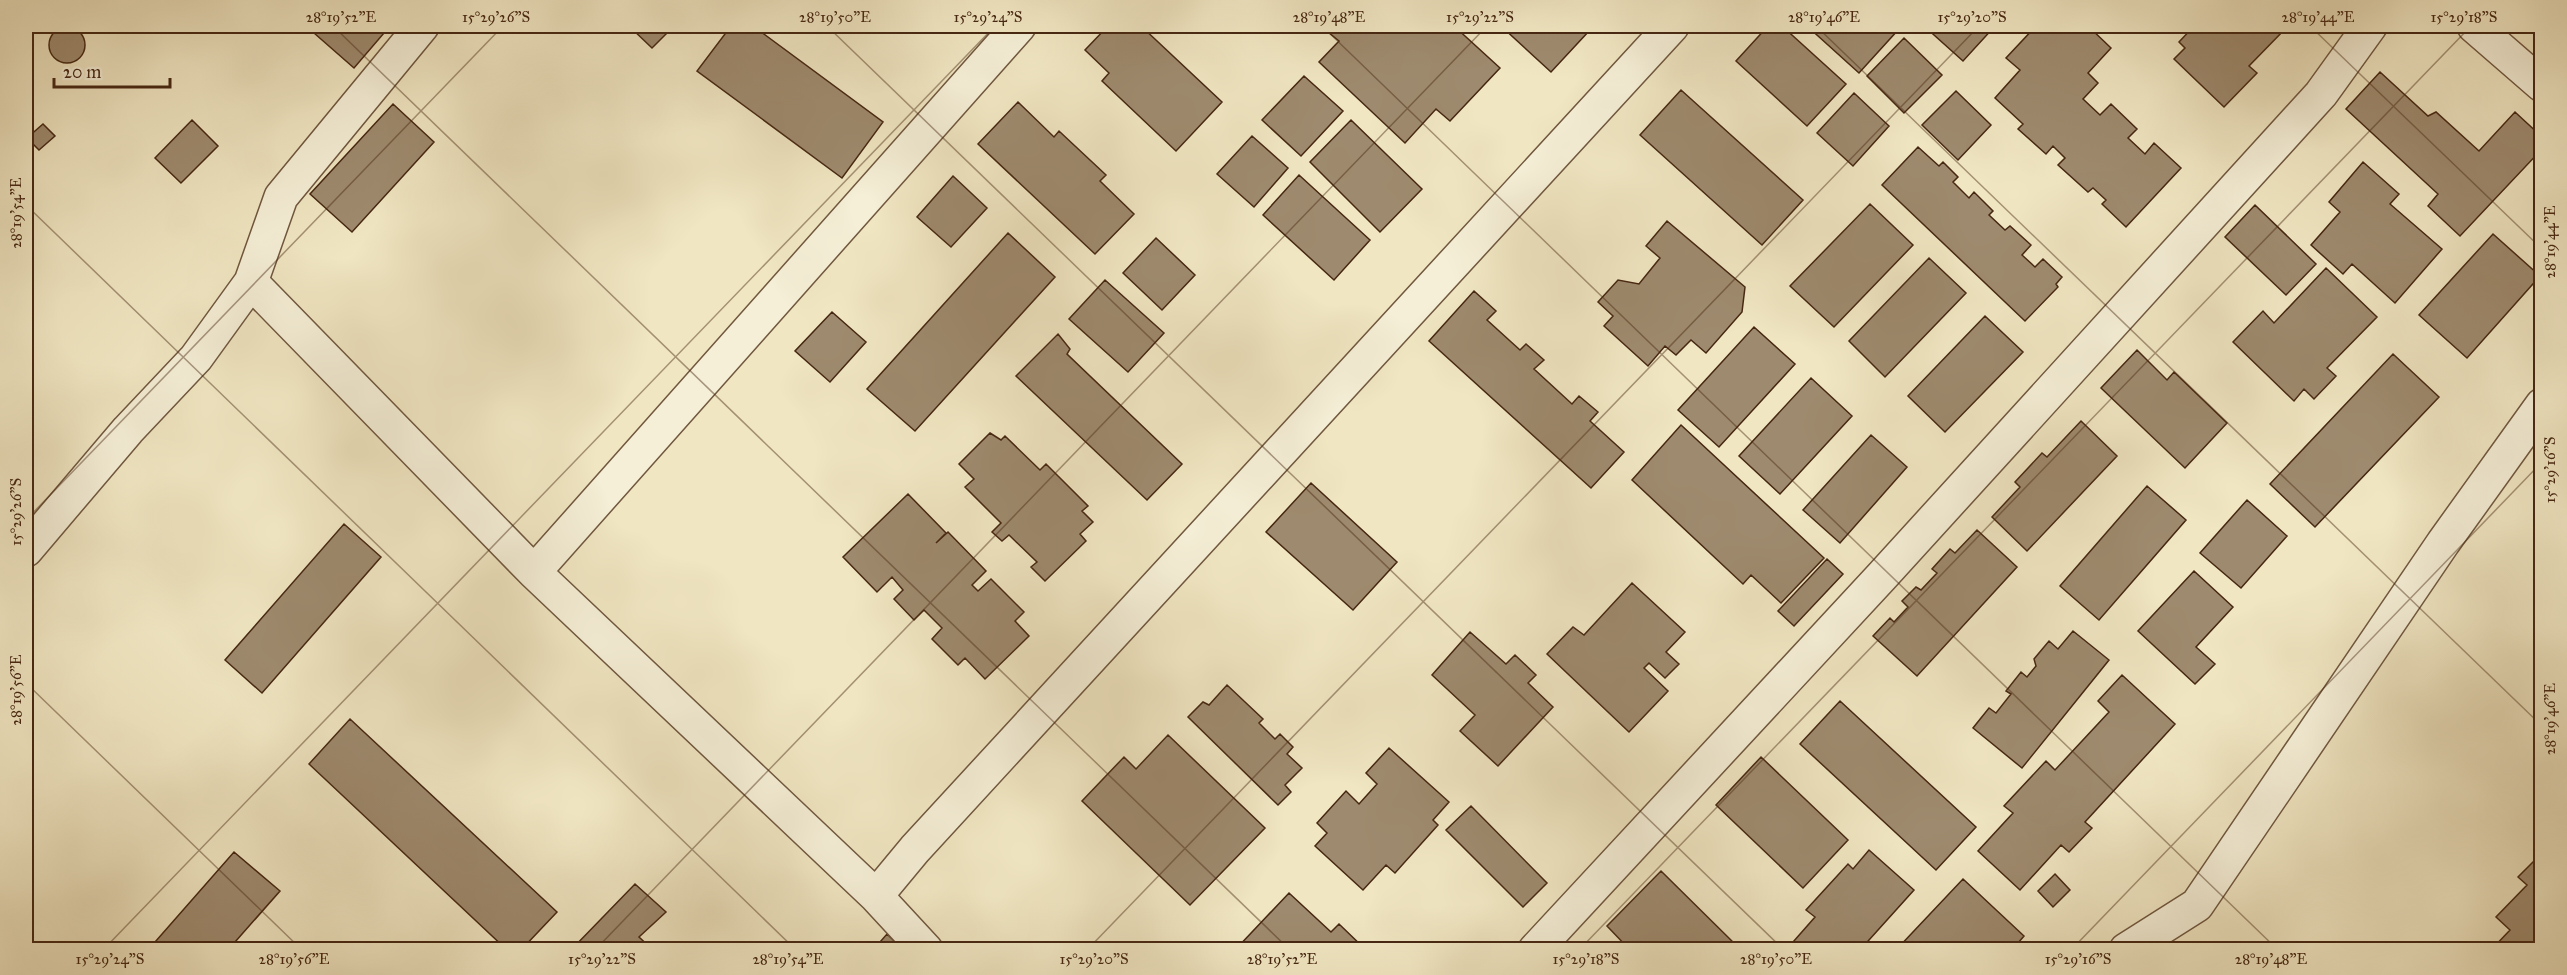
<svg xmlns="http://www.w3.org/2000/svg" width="2567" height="975" font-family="'IM FELL Great Primer',serif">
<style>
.building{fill:#9e8a6e;stroke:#462712;stroke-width:1.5}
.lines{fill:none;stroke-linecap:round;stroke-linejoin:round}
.minor-casing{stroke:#70573e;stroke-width:36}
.minor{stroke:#f5efd7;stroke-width:33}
.ticks{fill:none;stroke:#462712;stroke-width:1.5;stroke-opacity:0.45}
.neatline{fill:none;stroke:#462712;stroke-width:2}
.ticks-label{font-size:15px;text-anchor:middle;fill:#462712}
</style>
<rect width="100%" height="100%" fill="#f0e6c2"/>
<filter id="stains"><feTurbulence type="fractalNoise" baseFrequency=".00333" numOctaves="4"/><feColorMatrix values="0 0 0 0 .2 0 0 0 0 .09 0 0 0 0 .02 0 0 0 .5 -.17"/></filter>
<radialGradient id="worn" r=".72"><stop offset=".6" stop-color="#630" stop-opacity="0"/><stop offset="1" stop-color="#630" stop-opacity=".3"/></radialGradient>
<path class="building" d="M321,26H390L354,68L314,33Z
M629,26H674L652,48Z
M731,26H753L883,122L842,178L697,71Z
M1108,26H1141L1222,102L1176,151L1102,81L1109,73L1085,50Z
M1334,26H1454L1500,68L1450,121L1436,109L1405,143L1319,62L1339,41L1328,32Z
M1501,26H1583L1589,31L1551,72Z
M1768,26H1782L1846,84L1807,126L1736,61Z
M1807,26H1893L1898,30L1859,73Z
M1924,26H1995L1963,61Z
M2036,26H2088L2111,48L2088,73L2098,83L2083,99L2100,115L2111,104L2137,129L2128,138L2145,154L2154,143L2181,168L2126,227L2102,204L2106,200L2093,188L2088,192L2058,165L2065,158L2053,146L2046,154L2018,129L2023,124L1995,98L2020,70L2006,58Z
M2194,26L2199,31L2204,26H2281L2285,29L2249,66L2257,73L2224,107L2174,59L2185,48L2179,42Z
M49 45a18 18 0 1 1 36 0a18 18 0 1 1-36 0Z
M1904,38L1942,75L1904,113L1867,76Z
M2380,72L2428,116L2436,112L2479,151L2515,112L2542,137V149L2460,236L2428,206L2438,194L2346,109Z
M1304,76L1343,111L1301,156L1262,120Z
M1681,90L1803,200L1762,245L1640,135Z
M1956,91L1991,125L1958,160L1922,125Z
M1854,93L1889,126L1853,166L1817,133Z
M1018,102L1054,137L1059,131L1106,175L1100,181L1134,214L1095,254L978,144Z
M393,104L434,142L352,232L310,194Z
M192,120L218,146L181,183L155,158Z
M1351,120L1422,189L1380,232L1310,162Z
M43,124L55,136L39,150L27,138Z
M1252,136L1288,168L1254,207L1217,174Z
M1918,147L1939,166L1943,162L1958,177L1953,182L1969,198L1974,192L1993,211L1989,215L2005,230L2010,226L2031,245L2022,255L2035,267L2043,259L2062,277L2056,284L2058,287L2025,321L1882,185Z
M2363,162L2399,194L2390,204L2442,249L2395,303L2352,264L2343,274L2311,245L2340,212L2329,202Z
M1299,175L1370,240L1334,280L1263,215Z
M953,176L987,208L951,247L917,217Z
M1870,204L1913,245L1834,327L1790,286Z
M2255,205L2316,264L2286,295L2225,237Z
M1667,221L1745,287L1742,312L1706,353L1691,340L1676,355L1665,346L1648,366L1604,326L1613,316L1598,302L1618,280L1639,284L1660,258L1646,246Z
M1008,233L1055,277L915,431L867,389Z
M2493,234L2540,276L2467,358L2419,315Z
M1156,238L1195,275L1162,310L1123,273Z
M1929,258L1966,293L1885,377L1849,341Z
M2326,268L2377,317L2327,368L2336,376L2314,399L2304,389L2294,401L2233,342L2263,311L2274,323Z
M1105,280L1164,333L1128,372L1069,319Z
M1474,291L1496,311L1487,320L1520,350L1526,344L1544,360L1534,369L1572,404L1579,396L1598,412L1590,421L1624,452L1591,488L1429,341Z
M832,312L866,342L830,382L795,351Z
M1985,316L2023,352L1945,432L1908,396Z
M1754,327L1795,364L1719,447L1678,410Z
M1058,334L1070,349L1067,354L1182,464L1147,500L1016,376Z
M2137,350L2167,380L2174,372L2227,423L2185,468L2101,388Z
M2393,354L2439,397L2315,527L2270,484Z
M1811,378L1852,416L1780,494L1739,456Z
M2081,421L2117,456L2027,551L1992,517L2020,487L2015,482L2042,453L2047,457Z
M1681,425L1824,558L1781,603L1751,575L1743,584L1632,480Z
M990,433L1001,440L1005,436L1040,470L1046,464L1088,506L1082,511L1093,522L1080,534L1086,541L1045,581L1031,567L1037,562L1009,535L1002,541L992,532L1001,523L965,487L974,479L959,464Z
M1871,435L1907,467L1840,543L1803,510Z
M1311,483L1397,562L1353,610L1266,532Z
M2147,486L2186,520L2099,620L2060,586Z
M908,494L946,533L936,543L948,532L986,571L972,585L978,591L991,579L1024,612L1015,621L1029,636L985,679L965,658L958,665L932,639L942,628L924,610L914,620L894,599L903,590L892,577L877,592L843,557Z
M2247,500L2287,536L2241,588L2200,553Z
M344,524L381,557L262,693L225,660Z
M1977,530L2017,567L1917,676L1873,636L1890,618L1894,622L1908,607L1902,601L1916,587L1921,590L1937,573L1932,569L1950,549L1955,553Z
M1827,559L1843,574L1794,626L1778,611Z
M2194,571L2233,607L2196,647L2215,664L2195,684L2138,631Z
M1632,583L1685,632L1666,652L1679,664L1665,678L1649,663L1644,668L1668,691L1629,732L1547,654L1573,627L1584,635Z
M2073,631L2109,660L2022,768L1973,728L1989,708L1996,713L2011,694L2006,691L2021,672L2027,677L2036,666L2034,659L2049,641L2058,649Z
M1470,632L1506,664L1515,655L1536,675L1528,683L1553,707L1498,766L1460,731L1475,715L1432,675Z
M2122,675L2175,724L2085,822L2092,828L2069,852L2061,845L2020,890L1978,851L2013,813L2004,806L2046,761L2055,770L2109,712L2098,701Z
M1227,685L1263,719L1259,723L1275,739L1280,734L1293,747L1287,754L1302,768L1285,785L1291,792L1278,805L1188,717L1203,702L1209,705Z
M1840,701L1976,827L1936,870L1800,744Z
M350,719L557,912L521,950H507L309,764Z
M1168,735L1265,828L1190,905L1082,801L1124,757L1136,769Z
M1389,748L1449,802L1433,820L1438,825L1395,873L1386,865L1363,890L1315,846L1327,833L1317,823L1346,791L1359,804L1377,784L1366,773Z
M1761,757L1848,840L1803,888L1716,805Z
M1471,806L1547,883L1523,907L1446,830Z
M1869,850L1914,890L1860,950H1786L1815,917L1806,910L1848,864L1853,869Z
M234,852L280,891L228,950H148Z
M2542,853V950H2491L2510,930L2496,917L2527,885L2518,877Z
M1661,871L1741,950H1630L1607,926Z
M2055,874L2070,890L2053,907L2038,891Z
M1963,879L2024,936L2012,950H1896Z
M635,884L666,912L639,937L653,950H571Z
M1289,893L1331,932L1339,924L1366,950H1235Z
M887,934L904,950H873Z"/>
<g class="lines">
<defs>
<path id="minor" d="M2474,26L2542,85
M251,282L534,572L876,896L926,950
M26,550L128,430L196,358L251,282L281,197L422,26
M534,572L1019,26
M876,896L915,849L1672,26
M1535,950L1883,575L2321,94L2370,26
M2126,950L2197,905L2443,543L2542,405"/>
</defs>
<use href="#minor" class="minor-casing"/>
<use href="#minor" class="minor"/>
</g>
<path class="ticks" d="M333,26L1290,950M827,26L1784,950M1322,26L2278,950M1816,26L2542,726M2310,26L2542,249M26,205L796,950M26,520L503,26M26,683L302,950M103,950L995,26M595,950L1487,26M1087,950L1979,26M1579,950L2471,26M2071,950L2542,462"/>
<rect width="2567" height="975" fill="none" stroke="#f0e6c2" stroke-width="66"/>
<path d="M54 78v9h116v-9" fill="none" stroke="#462712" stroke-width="3"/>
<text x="63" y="78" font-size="18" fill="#462712" stroke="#f5efd7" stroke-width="4.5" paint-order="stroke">20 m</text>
<rect x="33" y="33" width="2501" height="909" class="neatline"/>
<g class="ticks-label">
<text x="341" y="22">28°19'52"E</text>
<text x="496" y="22">15°29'26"S</text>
<text x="835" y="22">28°19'50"E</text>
<text x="988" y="22">15°29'24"S</text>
<text x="1329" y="22">28°19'48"E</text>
<text x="1480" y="22">15°29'22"S</text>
<text x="1824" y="22">28°19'46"E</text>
<text x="1972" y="22">15°29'20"S</text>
<text x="2318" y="22">28°19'44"E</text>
<text x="2464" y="22">15°29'18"S</text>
<text transform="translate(16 213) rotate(-90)" y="5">28°19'54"E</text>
<text transform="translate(2550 242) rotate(-90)" y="5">28°19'44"E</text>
<text transform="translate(2550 470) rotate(-90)" y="5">15°29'16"S</text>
<text transform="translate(16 512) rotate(-90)" y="5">15°29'26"S</text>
<text transform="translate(16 690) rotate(-90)" y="5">28°19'56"E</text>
<text transform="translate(2550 719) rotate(-90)" y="5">28°19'46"E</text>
<text x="110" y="964">15°29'24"S</text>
<text x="294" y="964">28°19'56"E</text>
<text x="602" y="964">15°29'22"S</text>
<text x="788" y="964">28°19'54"E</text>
<text x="1094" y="964">15°29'20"S</text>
<text x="1282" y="964">28°19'52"E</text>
<text x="1586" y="964">15°29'18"S</text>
<text x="1776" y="964">28°19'50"E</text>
<text x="2078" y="964">15°29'16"S</text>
<text x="2271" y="964">28°19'48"E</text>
</g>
<rect width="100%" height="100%" filter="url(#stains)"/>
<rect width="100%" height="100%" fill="url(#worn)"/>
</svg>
